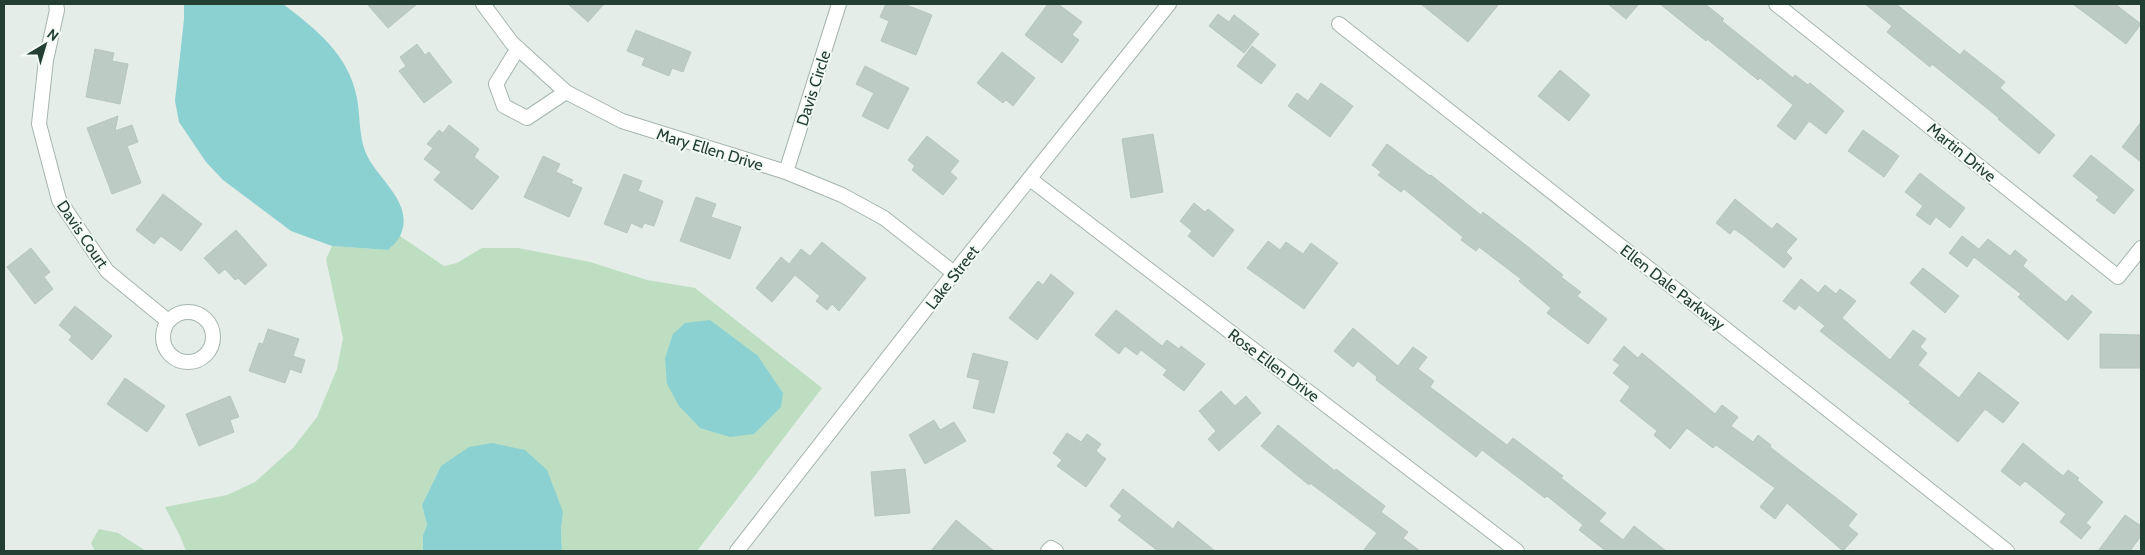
<svg xmlns="http://www.w3.org/2000/svg" width="2145" height="555" font-family="Cabin,sans-serif">
<style>
.green{fill:#bddec1}
.water{fill:#8cd1d2}
.building{fill:#bccbc3;stroke:#b6c7be}
.lines{fill:none;stroke-linecap:round;stroke-linejoin:round}
.minor-casing{stroke:#a6b5ae;stroke-width:16}
.minor{stroke:#fff;stroke-width:14}
.labels{text-anchor:middle;stroke-width:4;stroke-linejoin:round;paint-order:stroke}
.street-label{font-size:16px;fill:#233f34;stroke:#f4faf6}
</style>
<rect width="100%" height="100%" fill="#e4ede8"/>
<path class="green" d="M400,236L444,266L457,263L482,248H518L590,262L647,280L695,288L822,388L697,551H562L561,530L563,512L441,466L422,505L427,525L423,535V551H186L180,536L165,507L227,495L255,482L293,448L317,417L337,369L343,338L326,259L332,246L388,250Z
M99,529L118,533L146,551H95L91,543Z"/>
<path class="water" d="M184,4H283C316,29 349,55 357,98C360,115 359,134 365,151C376,179 416,203 400,236C398,241 392,246 388,250L332,246L291,231L223,180L206,162L179,122L175,101L184,19Z
M710,320L758,356L783,393L781,407L754,434L730,437L700,428L679,406L667,384L665,358L673,334L685,323Z
M492,443L525,450L547,470L563,512L561,530L562,551H423V535L427,525L422,505L441,466L469,447Z"/>
<path class="building" d="M367,4H417L388,28Z
M568,4H604L588,22Z
M886,4H904L932,15L916,55L881,41L889,21L880,17Z
M1048,4H1058L1082,22L1072,35L1079,40L1062,63L1025,35Z
M1421,4H1499L1468,42Z
M1608,4H1639L1626,19Z
M1660,4H1705L1724,19L1722,21L1793,78L1795,75L1808,85L1810,83L1844,111L1826,134L1809,121L1795,140L1777,126L1793,105L1760,78L1758,80L1707,39L1706,41Z
M1865,4H1896L1960,55L1964,50L2005,82L2000,88L2055,135L2039,154L1998,119L1999,118L1932,64L1930,67L1887,32L1892,26Z
M2073,4H2115L2141,24L2126,44Z
M1218,14L1229,22L1234,15L1259,34L1244,53L1209,26Z
M636,30L691,52L683,72L672,68L669,76L642,65L645,58L627,51Z
M417,44L425,55L429,52L452,82L424,103L399,71L406,66L400,57Z
M1252,46L1276,65L1261,84L1237,66Z
M95,49L114,53L112,61L128,64L120,104L86,97Z
M1002,52L1035,78L1013,106L1006,100L1003,103L977,83Z
M865,66L909,88L888,129L862,116L874,93L856,84Z
M1560,70L1590,95L1569,121L1538,96Z
M1321,83L1353,106L1330,137L1288,106L1297,93L1308,101Z
M118,116L115,131L132,125L138,142L127,146L141,183L112,194L87,128Z
M2141,122V162L2122,147Z
M449,125L479,149L474,157L499,177L472,210L434,180L441,172L424,159L433,148L427,144L439,130L443,133Z
M1863,130L1899,156L1884,177L1848,151Z
M1153,134L1163,192L1131,198L1122,139Z
M927,136L959,161L950,172L957,178L943,195L912,170L915,166L908,160Z
M1387,144L1430,176L1431,175L1481,215L1483,212L1527,246L1563,275L1561,277L1581,292L1577,296L1607,319L1588,344L1547,313L1551,308L1519,281L1521,279L1479,247L1476,251L1461,240L1463,237L1404,189L1401,192L1378,175L1381,172L1372,165Z
M2091,155L2134,190L2114,214L2096,200L2099,197L2073,176Z
M543,156L560,164L556,172L573,180L571,183L582,188L569,217L524,197Z
M1920,173L1965,208L1950,228L1936,217L1930,225L1916,215L1923,206L1905,192Z
M624,174L642,181L638,191L663,201L654,226L644,223L642,228L631,223L627,233L604,224Z
M163,194L202,224L181,251L161,236L154,244L136,230Z
M696,197L716,204L711,217L741,227L730,259L680,241Z
M1735,199L1772,229L1777,223L1797,239L1786,252L1792,258L1784,268L1743,235L1734,229L1730,234L1716,223Z
M1194,203L1205,212L1208,209L1234,230L1213,257L1188,236L1192,231L1180,221Z
M236,230L267,265L245,285L238,278L235,280L225,269L219,274L204,258Z
M1962,236L1979,249L1988,239L2010,256L2015,250L2027,260L2023,266L2066,302L2072,295L2092,312L2068,340L2018,297L2021,294L1974,257L1967,267L1949,253Z
M1268,241L1280,250L1286,242L1303,254L1311,243L1338,263L1304,309L1247,268Z
M822,242L866,278L839,311L832,304L827,310L816,301L820,296L795,275L772,302L756,288L781,257L789,264L801,249L810,256Z
M31,248L50,272L44,277L53,289L35,304L7,267Z
M1923,268L1959,296L1945,313L1910,283Z
M1051,274L1074,293L1037,340L1009,318L1038,281L1043,285Z
M1801,279L1818,293L1825,285L1836,294L1840,289L1856,301L1842,318L1890,360L1913,330L1926,339L1920,347L1927,353L1918,365L1959,398L1979,372L2019,403L2003,423L1985,409L1958,442L1909,403L1911,402L1820,331L1825,326L1799,305L1795,310L1783,301Z
M75,306L112,336L92,360L69,340L72,336L59,325Z
M1116,310L1162,346L1167,340L1179,349L1181,346L1205,364L1184,391L1163,375L1167,370L1141,350L1137,355L1125,346L1119,354L1095,335Z
M1353,328L1398,366L1413,347L1427,357L1418,369L1434,381L1430,387L1507,445L1513,438L1563,476L1561,478L1606,513L1599,521L1623,540L1634,526L1666,551H1606L1579,530L1583,525L1547,496L1545,498L1482,450L1476,457L1376,380L1377,377L1358,361L1353,367L1334,351Z
M268,329L299,339L293,356L305,360L301,373L290,369L285,383L249,371L259,343L263,344Z
M2100,334L2141,335V368H2100Z
M1624,346L1638,358L1642,353L1715,414L1722,405L1738,417L1731,426L1753,442L1758,435L1771,445L1770,447L1857,514L1848,526L1858,534L1843,551L1787,503L1775,519L1760,507L1775,488L1716,445L1713,448L1687,428L1670,449L1654,435L1657,431L1620,401L1630,387L1613,373L1620,365L1613,360Z
M973,353L1008,362L994,413L973,408L980,380L967,377Z
M125,378L165,406L147,432L107,404Z
M1221,391L1235,406L1246,396L1261,413L1219,451L1208,439L1216,431L1199,411Z
M230,396L239,417L230,420L234,432L199,446L186,414Z
M934,420L940,430L954,422L966,441L925,464L909,435Z
M1278,425L1335,471L1336,469L1385,506L1381,512L1408,532L1403,538L1420,551H1363L1377,533L1310,483L1309,485L1261,446Z
M1067,433L1081,442L1087,434L1101,444L1096,451L1106,459L1086,487L1057,466L1062,460L1053,453Z
M2023,443L2063,476L2068,470L2079,478L2077,480L2103,502L2086,523L2091,527L2081,539L2060,522L2066,514L2025,481L2020,486L2001,471Z
M905,469L910,513L875,516L871,472Z
M1123,489L1173,529L1178,521L1215,551H1158L1118,520L1122,516L1110,506Z
M2125,515L2141,526V536L2130,551H2098Z
M956,520L994,551H931Z"/>
<g class="lines">
<defs>
<path id="minor" d="M56,4L57,10L46,60L39,124L59,200L107,271L168,321
M483,4L512,43L566,92L622,121L786,172L842,195L884,218L954,273
M1776,4L2118,277L2141,248
M1339,24L2007,551
M518,48L496,84L504,106L527,118L566,92
M786,172L839,4
M1030,179L1517,551
M163 337a25 25 0 1 1 50 0a25 25 0 1 1-50 0Z
M737,551L954,273L1169,4
M1048,551L1051,548L1056,551"/>
</defs>
<use href="#minor" class="minor-casing"/>
<use href="#minor" class="minor"/>
</g>
<g class="labels">
<g class="street-label">
<text transform="translate(813 88) rotate(-72)" y="6">Davis Circle</text>
<text transform="translate(710 149) rotate(17)" y="6">Mary Ellen Drive</text>
<text transform="translate(1962 152) rotate(39)" y="6">Martin Drive</text>
<text transform="translate(83 234) rotate(56)" y="6">Davis Court</text>
<text transform="translate(952 277) rotate(-52)" y="6">Lake Street</text>
<text transform="translate(1673 287) rotate(38)" y="6">Ellen Dale Parkway</text>
<text transform="translate(1274 365) rotate(37)" y="6">Rose Ellen Drive</text>
</g>
</g>
<rect width="2145" height="555" fill="none" stroke="#233f34" stroke-width="10"/>
<g transform="translate(45 45) rotate(38)" stroke="#f4faf6" stroke-width="4" paint-order="stroke">
<path d="M0-4L9 19L0 12L-9 19Z" fill="#233f34"/>
<text y="-8" font-size="14" font-weight="bold" text-anchor="middle" fill="#233f34">N</text>
</g>
</svg>
